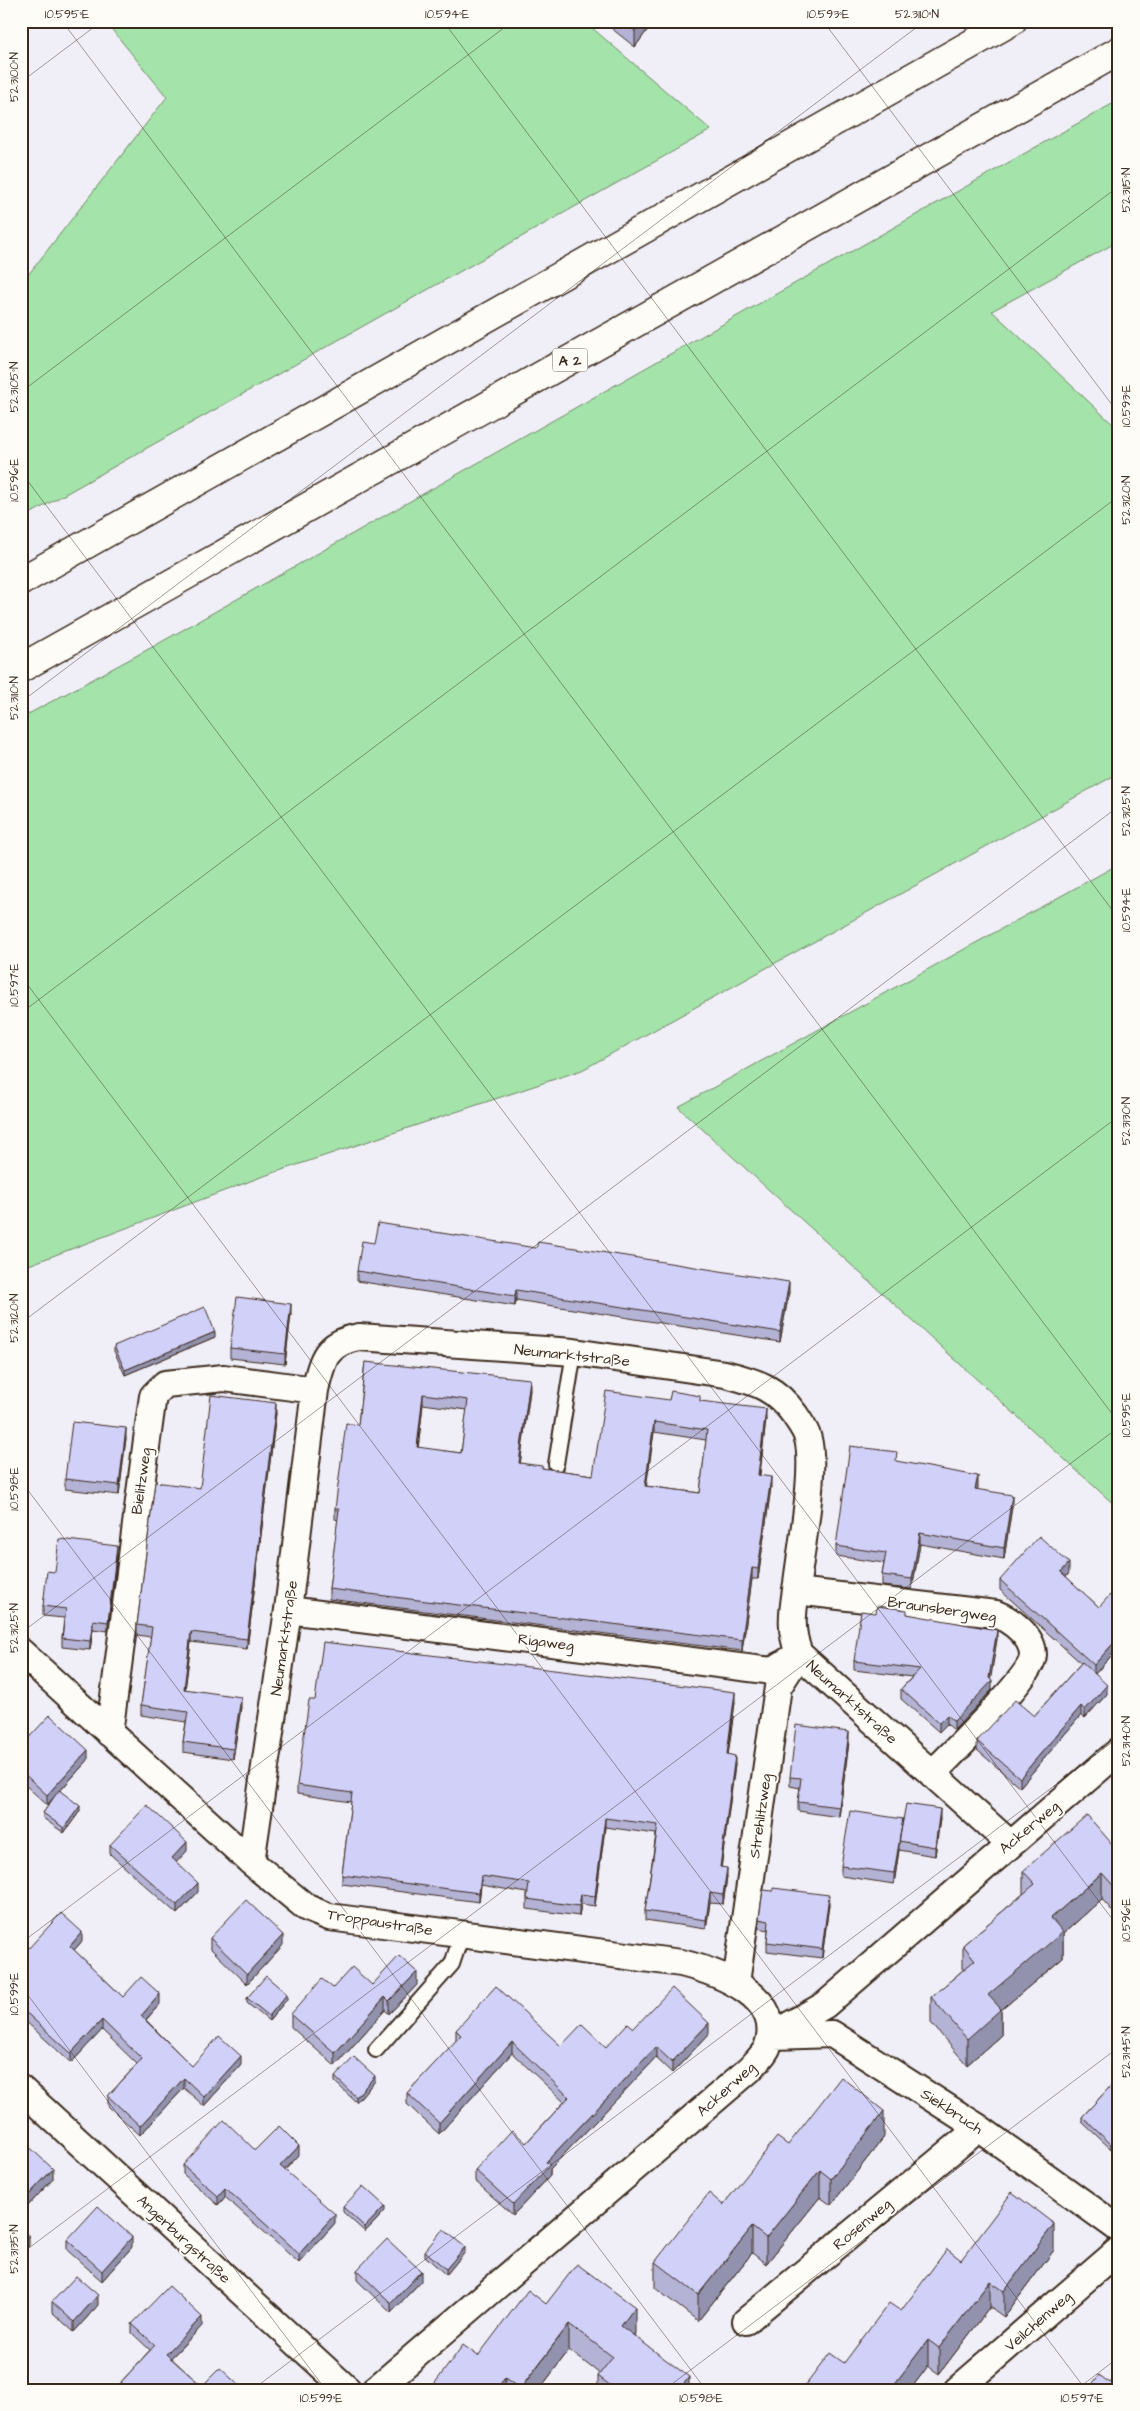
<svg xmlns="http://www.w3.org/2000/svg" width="1140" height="2411" font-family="'Architects Daughter',sans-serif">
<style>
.green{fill:#a4e3aa;stroke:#708664}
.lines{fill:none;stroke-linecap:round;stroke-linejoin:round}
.lane-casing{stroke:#3b2a1e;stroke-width:18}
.street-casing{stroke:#3b2a1e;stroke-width:30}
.highway-casing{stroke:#3b2a1e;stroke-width:31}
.lane{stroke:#fdfcf7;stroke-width:14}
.street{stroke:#fdfcf7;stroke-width:26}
.highway{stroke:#fdfcf7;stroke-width:28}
.wall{fill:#b4b3d6;stroke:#3b2a1e;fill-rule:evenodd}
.shaded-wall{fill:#9292ae;stroke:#3b2a1e}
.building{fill:#d1d0f9;stroke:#3b2a1e;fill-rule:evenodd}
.ticks{fill:none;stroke:#3b2a1e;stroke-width:1;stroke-opacity:0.45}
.labels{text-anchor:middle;stroke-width:4;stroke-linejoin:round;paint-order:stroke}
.shield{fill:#fdfcf7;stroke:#75695f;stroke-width:1}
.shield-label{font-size:14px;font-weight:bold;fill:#3b2a1e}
.street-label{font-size:15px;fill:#3b2a1e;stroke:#fdfcf7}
.neatline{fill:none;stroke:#3b2a1e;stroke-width:2}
.ticks-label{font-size:12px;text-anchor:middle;fill:#3b2a1e}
</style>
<rect width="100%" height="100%" fill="#f0eff8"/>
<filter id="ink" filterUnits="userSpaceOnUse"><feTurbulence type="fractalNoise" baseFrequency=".02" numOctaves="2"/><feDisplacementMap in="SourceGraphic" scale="10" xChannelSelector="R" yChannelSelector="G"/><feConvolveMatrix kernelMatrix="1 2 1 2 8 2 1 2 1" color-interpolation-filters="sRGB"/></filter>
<g filter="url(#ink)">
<path class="green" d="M105,21H584L711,130L21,519V284L167,97Z
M1119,100V241L992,311L1119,430V773L582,1070L261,1177L21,1268V718L156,645Z
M1119,864V1509L678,1107Z"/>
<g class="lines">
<defs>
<path id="lane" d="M556,1464L574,1352
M376,2050L452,1964L462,1934"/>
<path id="street" d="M796,1591L996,1614C1011,1620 1033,1636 1033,1655C1033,1676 950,1755 932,1774
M288,1610L772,1671L799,1654
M21,1652L251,1862L307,1908L329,1917L681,1963C718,1972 787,1997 767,2048C763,2056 755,2063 750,2069L375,2390
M109,1733C125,1621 137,1508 153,1396L165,1384L224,1378L315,1390
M251,1862L288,1610L315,1390C322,1360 325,1343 359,1337L574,1352L725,1374C757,1382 776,1388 795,1415C800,1423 806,1430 808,1439C816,1469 801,1549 797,1583C793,1611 789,1627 799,1654L1009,1843
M736,1983L778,1687L796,1659
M770,2036L825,2005L1119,1751
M774,2036L832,2034L979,2128L1119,2229
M21,2089L348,2390
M746,2321L979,2128
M957,2390L1119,2250"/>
<path id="highway" d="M21,581L1012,21
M21,668L1119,51"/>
</defs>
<use href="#lane" class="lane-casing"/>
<use href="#street" class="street-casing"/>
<use href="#highway" class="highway-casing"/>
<use href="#lane" class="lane"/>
<use href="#street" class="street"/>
<use href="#highway" class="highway"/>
</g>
<path class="wall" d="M602,21H654L635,47Z
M357,1271L789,1292L780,1342L516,1300L515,1306L357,1281Z
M291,1314L285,1364L230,1358V1348Z
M215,1337L125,1375L114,1351V1346Z
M365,1362L530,1390L520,1463L542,1468L593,1475L669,1400L700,1401L766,1419L760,1475L771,1487L758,1579H752L742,1651L329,1599V1589L338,1520L335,1519V1509L358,1425ZM423,1404L467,1410L461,1453L418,1448ZM654,1432L706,1440L700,1493L646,1486Z
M276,1413L247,1649L191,1642L185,1689L241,1707L233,1759L183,1752V1742L186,1722L141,1715V1705L151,1637L137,1635V1625L200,1488Z
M126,1438L119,1495L65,1489V1479Z
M897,1462L978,1487L977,1490L1012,1506L1004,1559L920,1544L912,1589L882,1586V1575L884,1563L836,1556V1546Z
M117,1555L108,1631L93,1629L90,1650L62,1647V1638L64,1618L43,1616V1606L55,1572Z
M1069,1573L1066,1577L1099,1607L1119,1603V1647L1095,1674L1107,1694L1085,1718L1081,1715L1020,1787L977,1750V1741L1034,1716L1081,1663L1000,1590V1580Z
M876,1613L907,1614L997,1639L990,1679L992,1690L954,1730L947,1724L939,1732L901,1699V1689L912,1677L854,1670V1661Z
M315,1700L735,1702L728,1755L735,1765L721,1867L727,1877L723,1904L710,1903L706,1929L645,1920V1911L656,1834L605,1827L595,1906L581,1904L579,1916L527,1909V1893L481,1885L479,1902L342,1884V1875L351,1802L297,1794V1785Z
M849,1742L839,1817L798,1811V1802L800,1788L790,1786V1777Z
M21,1746L88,1760L60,1791L80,1811L64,1833L43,1818V1813L56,1795L47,1805L21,1781Z
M940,1818L935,1856L899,1850L894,1884L841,1876V1866L903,1819Z
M110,1845L187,1851L176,1862L198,1892L177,1914L110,1854Z
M1119,1852V1919L1102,1899L1063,1934V1958L1001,2010V2035L967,2065L931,2023V1997L963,1970V1945L1023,1894V1871Z
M773,1891L829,1904L822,1958L767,1951V1942L768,1930L759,1928V1919Z
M210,1938L283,1945L247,1984L210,1948Z
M82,1941L74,1950L123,1997L160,2004L146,2020L192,2066L241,2065L204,2106L184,2088L140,2135L108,2106V2096L137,2064L102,2030L71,2063L21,2017V1943L28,1949Z
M372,1985H417L389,2014L385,2010L335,2066L291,2027V2014L333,1988Z
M247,1998L287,1999L269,2021L247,2003Z
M634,2028L709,2034L672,2073L656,2058L550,2169V2176L513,2215L475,2181V2170L526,2143L564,2102L512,2053L439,2134L407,2104V2093L456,2041V2030L561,2046L606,2047Z
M335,2077L375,2081L356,2102L335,2082Z
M1119,2077V2150L1114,2146L1111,2149L1082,2122V2117Z
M884,2137L831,2205L820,2197L766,2264L752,2253L698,2321L655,2288V2262L723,2205L788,2145Z
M21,2139L53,2179L23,2211L21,2210Z
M255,2150L299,2155L285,2170L335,2223L299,2263L225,2197L218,2205L183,2174V2165Z
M343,2207L385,2211L365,2232L343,2212Z
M67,2240L132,2247L102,2281L67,2250Z
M1054,2250L1004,2317L990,2307L939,2374L928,2366L910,2390H802L844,2363L901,2311L961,2260Z
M425,2251L465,2252L446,2275L425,2256Z
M357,2270L421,2281L391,2313L357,2280Z
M52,2302L98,2305L74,2332L52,2312Z
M546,2304L635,2333L634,2335L689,2390H598V2376L600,2374L569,2350L539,2390H432V2387L478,2356Z
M132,2324L202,2326L171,2358L202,2386L244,2390H121V2382L150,2350L132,2333Z"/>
<path class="shaded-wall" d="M642,21H654L635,47V31Z
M789,1282V1292L780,1342V1332Z
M516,1290V1300L515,1306V1296Z
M291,1304V1314L285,1364V1354Z
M215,1332V1337L125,1375V1370Z
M530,1379V1390L519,1473V1463Z
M423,1394V1404L417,1458V1447Z
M276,1403V1413L247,1649V1639Z
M766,1409V1419L758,1486V1475Z
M654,1422V1432L645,1496V1486Z
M126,1428V1438L119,1495V1485Z
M978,1476V1487L975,1500V1489Z
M771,1477V1487L758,1579V1569Z
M1012,1495V1506L1004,1559V1548Z
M23,1499V1508L21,1510V1501Z
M920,1533V1544L912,1589V1579Z
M117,1546V1555L108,1631V1622Z
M1069,1563V1573L1061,1582V1572Z
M752,1568V1579L742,1651V1640Z
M93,1620V1629L90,1650V1641Z
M997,1630V1639L990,1683L992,1681V1690L954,1730V1721L989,1678Z
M191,1632V1642L184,1699V1689Z
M1119,1637V1647L1094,1675V1665Z
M1107,1685V1694L1085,1718V1710Z
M735,1692V1702L727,1764V1754Z
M241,1697V1707L233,1759V1749Z
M1081,1706V1715L1020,1787V1778Z
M947,1715V1724L939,1732V1723Z
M849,1732V1742L839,1817V1807Z
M88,1750V1760L47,1805V1795Z
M735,1756V1765L720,1877V1867Z
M80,1806V1811L64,1833V1828Z
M940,1809V1818L935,1856V1847Z
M605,1818V1827L595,1906V1896Z
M903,1819L899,1841V1850L894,1884V1873Z
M187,1842V1851L172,1867V1858Z
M727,1868V1877L723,1904V1895Z
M1102,1873V1899L1063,1934V1958L1001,2010V2035L967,2065V2039L988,1995L1051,1918Z
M481,1876V1885L479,1902V1893Z
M198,1883V1892L177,1914V1905Z
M710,1893V1903L706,1929V1920Z
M581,1894V1904L579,1916V1906Z
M829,1895V1904L822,1958V1949Z
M82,1932V1941L70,1955V1946Z
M283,1935V1945L247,1984V1974Z
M417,1972V1985L389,2014V2001Z
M160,1994V2004L141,2025V2016Z
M287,1994V1999L269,2021V2016Z
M385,1997V2010L335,2066V2053Z
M102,2020V2030L71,2063V2053Z
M709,2023V2034L672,2073V2062Z
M512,2042V2053L439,2134V2123Z
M656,2047V2058L550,2169V2176L513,2215V2204L546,2162Z
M241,2056V2065L204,2106V2097Z
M375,2076V2081L356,2102V2097Z
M184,2078V2088L140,2135V2126Z
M884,2111V2137L831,2205V2179Z
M1114,2141V2146L1111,2149V2144Z
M299,2146V2155L280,2175V2166Z
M53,2169V2179L23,2211V2201Z
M820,2170V2197L766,2264V2238Z
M225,2188V2197L218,2205V2196Z
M385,2206V2211L365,2232V2227Z
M335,2214V2223L299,2263V2254Z
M1054,2224V2250L1004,2317V2291Z
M752,2227V2253L698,2321V2295Z
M29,2236V2246L21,2254V2244Z
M132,2237V2247L102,2281V2271Z
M465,2247V2252L446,2275V2269Z
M421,2271V2281L391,2313V2303Z
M990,2281V2307L939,2374V2348Z
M98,2295V2305L74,2332V2322Z
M635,2307V2333L621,2352V2326Z
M202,2317V2326L166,2363V2354Z
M569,2324V2350L539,2390H520Z
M928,2340V2366L910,2390H890Z
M689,2377V2390H679Z
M505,2378V2390H495Z"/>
<path class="building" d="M621,21H642L635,31Z
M378,1223L536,1248L538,1242L789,1282L780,1332L516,1290L515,1296L357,1271L362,1241L374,1243Z
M237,1297L291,1304L285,1354L230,1348Z
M205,1307L215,1332L125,1370L114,1346Z
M365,1362L530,1379L519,1463L542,1466V1468L593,1475L606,1391L669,1400L671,1391L700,1396V1401L766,1409L758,1475L771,1477L758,1569L752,1568L742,1640L329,1589L339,1509H335L346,1423L358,1425ZM423,1394L468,1400L461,1453L417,1447ZM654,1422L707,1430L700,1493L645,1486Z
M211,1395L276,1403L247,1639L191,1632L184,1689L241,1697L233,1749L183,1742L188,1712L141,1705L152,1627L137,1625L155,1482L200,1488Z
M72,1422L126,1428L119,1485L65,1479Z
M850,1446L897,1452L896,1461L978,1476L975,1489L1012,1495L1004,1548L920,1533L912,1579L882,1575L886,1553L836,1546Z
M1039,1536L1069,1563L1061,1572L1099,1607L1110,1595L1119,1603V1637L1094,1665L1000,1580Z
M59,1539L117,1546L108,1622L93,1620L90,1641L62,1638L66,1609L43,1606L47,1571L55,1572Z
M877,1606L907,1610V1614L997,1630L989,1678L992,1681L954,1721L947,1715L939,1723L901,1689L920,1669L854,1661L861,1611L876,1613Z
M323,1642L735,1692L727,1754L735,1756L720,1867L727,1868L723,1895L710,1893L706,1920L645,1911L658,1825L605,1818L595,1896L581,1894L579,1906L527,1899L529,1883L481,1876L479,1893L342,1875L352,1793L297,1785L309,1700H315Z
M1082,1662L1107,1685L1085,1710L1081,1706L1020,1778L977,1741L1015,1700L1034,1716Z
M50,1715L88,1750L47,1795L21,1771V1746Z
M796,1725L849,1732L839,1807L798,1802L801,1778L790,1777Z
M59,1790L80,1806L64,1828L43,1813Z
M906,1804L940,1809L935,1847L899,1841Z
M147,1805L187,1842L172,1858L198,1883L177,1905L110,1845Z
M850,1811L903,1819L894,1873L841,1866Z
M1087,1815L1119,1852V1892L1102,1873L1051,1918L1063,1932L988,1995L1001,2009L967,2039L931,1997L975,1960L963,1945L1035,1884L1023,1871Z
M773,1888L829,1895L822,1949L767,1942L769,1921L759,1919L763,1890L773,1891Z
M246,1900L283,1935L247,1974L210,1938Z
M61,1913L82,1932L70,1946L123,1997L141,1977L160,1994L141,2016L192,2066L219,2036L241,2056L204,2097L184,2078L140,2126L108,2096L142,2059L102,2020L71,2053L21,2008V1943L28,1949Z
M399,1956L417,1972L389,2001L385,1997L335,2053L291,2014L322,1979L333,1988L352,1967L372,1985Z
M266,1976L287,1994L269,2016L247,1998Z
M496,1986L561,2046L582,2024L606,2047L628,2023L634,2028L672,1988L709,2023L672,2062L656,2047L546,2162L550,2165L513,2204L475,2170L512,2130L526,2143L569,2097L512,2042L439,2123L407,2093L461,2035L456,2030Z
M354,2057L375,2076L356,2097L335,2077Z
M841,2077L884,2111L831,2179L820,2170L766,2238L752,2227L698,2295L655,2262L709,2193L723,2205L777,2137L788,2145Z
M1119,2077V2145L1114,2141L1111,2144L1082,2117Z
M224,2120L255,2150L279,2126L299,2146L280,2166L335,2214L299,2254L225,2188L218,2196L183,2165Z
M21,2139L53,2169L23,2201L21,2200Z
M363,2186L385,2206L365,2227L343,2207Z
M1012,2192L1054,2224L1004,2291L990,2281L939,2348L928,2340L890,2390H802L830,2353L844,2363L889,2303L901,2311L947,2249L961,2260Z
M98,2206L132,2237L102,2271L67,2240Z
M21,2229L29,2236L21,2244Z
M443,2229L465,2247L446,2269L425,2251Z
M387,2239L421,2271L391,2303L357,2270Z
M577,2264L635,2307L621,2326L689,2377L679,2390H616L598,2376L613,2357L569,2324L520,2389L505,2378L495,2390H436L432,2387L463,2345L478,2356L528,2290L546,2304Z
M76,2276L98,2295L74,2322L52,2302Z
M169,2286L202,2317L166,2354L202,2386L220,2368L244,2390H130L121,2382L155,2345L132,2324Z
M1119,2372V2390H1088L1099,2375L1110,2383Z"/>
</g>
<path class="ticks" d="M62,21L1119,1423M443,21L1119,919M823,21L1119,414M21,82L102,21M21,392L513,21M21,472L1119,1928M21,702L925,21M21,976L1086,2390M21,1013L1119,186M21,1323L1119,496M21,1481L706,2390M21,1633L1119,806M21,1943L1119,1116M21,1986L326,2390M21,2254L1119,1427M252,2390L1119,1737M664,2390L1119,2047M1076,2390L1119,2357"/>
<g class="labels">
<rect class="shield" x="552.5" y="348.5" width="35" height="23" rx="4"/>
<g class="shield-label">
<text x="570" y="365">A 2</text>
</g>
<g class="street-label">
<text transform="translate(572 1355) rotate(6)" y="5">Neumarktstraße</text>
<text transform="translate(141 1481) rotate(-82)" y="5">Bielitzweg</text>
<text transform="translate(942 1609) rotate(8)" y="5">Braunsbergweg</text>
<text transform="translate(284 1638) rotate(-82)" y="5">Neumarktstraße</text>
<text transform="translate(546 1642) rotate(7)" y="5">Rigaweg</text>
<text transform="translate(852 1702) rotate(42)" y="5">Neumarktstraße</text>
<text transform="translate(760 1816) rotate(-82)" y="5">Strehlitzweg</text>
<text transform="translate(1029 1827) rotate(-40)" y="5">Ackerweg</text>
<text transform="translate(380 1922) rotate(9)" y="5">Troppaustraße</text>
<text transform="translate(726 2089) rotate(-42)" y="5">Ackerweg</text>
<text transform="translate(952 2111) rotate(33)" y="5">Siekbruch</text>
<text transform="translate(862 2224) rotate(-40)" y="5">Rosenweg</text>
<text transform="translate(184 2239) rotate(43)" y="5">Angerburgstraße</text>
<text transform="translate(1038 2321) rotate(-41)" y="5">Veilchenweg</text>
</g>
</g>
<rect width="1140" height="2411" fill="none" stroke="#fdfcf7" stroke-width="55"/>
<rect x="28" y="28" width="1084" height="2356" class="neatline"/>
<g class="ticks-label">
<text x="67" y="18">10.595°E</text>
<text x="447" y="18">10.594°E</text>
<text x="828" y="18">10.593°E</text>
<text x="917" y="18">52.3110°N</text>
<text transform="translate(14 77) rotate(-90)" y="4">52.3100°N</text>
<text transform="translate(1126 190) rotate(-90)" y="4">52.3115°N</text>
<text transform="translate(14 387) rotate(-90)" y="4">52.3105°N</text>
<text transform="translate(1126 406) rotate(-90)" y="4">10.593°E</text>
<text transform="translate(14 480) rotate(-90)" y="4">10.596°E</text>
<text transform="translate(1126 500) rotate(-90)" y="4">52.3120°N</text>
<text transform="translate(14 698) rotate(-90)" y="4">52.3110°N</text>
<text transform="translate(1126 811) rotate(-90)" y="4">52.3125°N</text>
<text transform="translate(1126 910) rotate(-90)" y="4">10.594°E</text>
<text transform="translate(14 985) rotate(-90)" y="4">10.597°E</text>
<text transform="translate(1126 1121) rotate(-90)" y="4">52.3130°N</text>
<text transform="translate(14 1318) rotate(-90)" y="4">52.3120°N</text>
<text transform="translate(1126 1415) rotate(-90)" y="4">10.595°E</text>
<text transform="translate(14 1489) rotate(-90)" y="4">10.598°E</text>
<text transform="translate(14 1628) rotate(-90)" y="4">52.3125°N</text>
<text transform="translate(1126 1741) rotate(-90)" y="4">52.3140°N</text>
<text transform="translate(1126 1920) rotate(-90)" y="4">10.596°E</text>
<text transform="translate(14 1994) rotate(-90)" y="4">10.599°E</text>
<text transform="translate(1126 2052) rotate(-90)" y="4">52.3145°N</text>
<text transform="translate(14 2249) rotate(-90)" y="4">52.3135°N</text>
<text x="321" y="2402">10.599°E</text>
<text x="701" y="2402">10.598°E</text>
<text x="1082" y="2402">10.597°E</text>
</g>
</svg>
